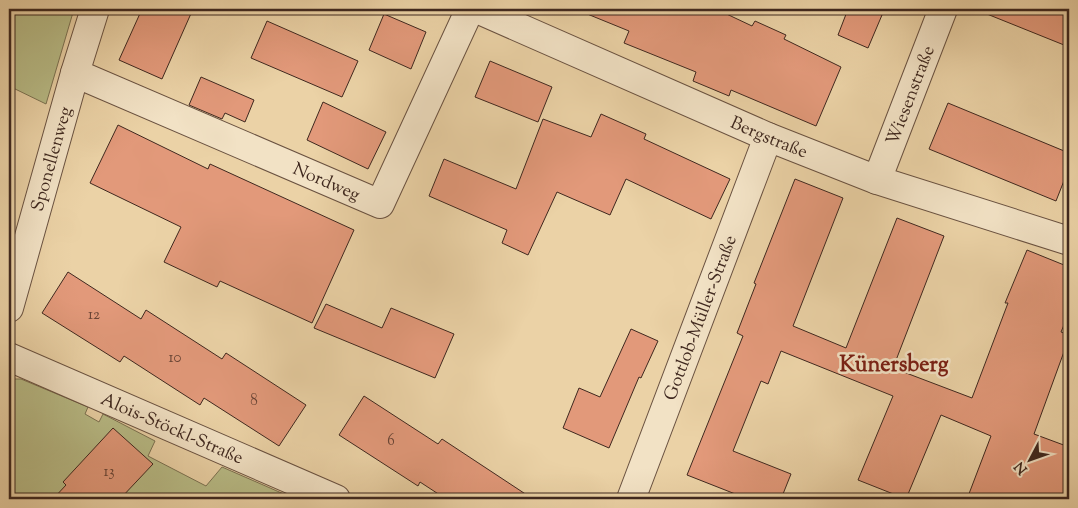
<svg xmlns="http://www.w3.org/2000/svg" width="1078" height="508" font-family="'Sorts Mill Goudy',serif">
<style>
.green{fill:#b8bb86;stroke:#7c7252}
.building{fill:#e2997a;stroke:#3f281f}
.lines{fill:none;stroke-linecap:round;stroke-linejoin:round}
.minor-casing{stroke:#6a5241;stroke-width:30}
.minor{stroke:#f2e2c5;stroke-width:28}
.labels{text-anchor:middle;stroke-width:5;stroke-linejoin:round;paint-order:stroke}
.number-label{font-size:15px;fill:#684436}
.street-label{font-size:18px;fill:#3f281f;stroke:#f2e2c5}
.district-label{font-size:22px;font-weight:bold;fill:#7a1f14;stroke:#f2e2c5}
</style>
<rect width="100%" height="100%" fill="#ebd2a6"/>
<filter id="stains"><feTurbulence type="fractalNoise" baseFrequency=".004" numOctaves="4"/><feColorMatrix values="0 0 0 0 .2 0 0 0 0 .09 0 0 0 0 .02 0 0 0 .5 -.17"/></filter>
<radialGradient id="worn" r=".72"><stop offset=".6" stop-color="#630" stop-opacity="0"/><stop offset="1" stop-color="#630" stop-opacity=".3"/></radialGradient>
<path class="green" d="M9,9H74L46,104L9,86Z
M13,379H21L88,407L85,414L99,422L103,414L155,441L148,456L206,486L222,467L293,498L9,499V384Z"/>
<path class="building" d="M142,9H193L162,79L119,60Z
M575,9H716L752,26L755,21L786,35L784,39L841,67L816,126L731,90L729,96L693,81L696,72L624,43L629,31Z
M848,9H867L882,15L868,48L838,35Z
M977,9H1069V47L977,10Z
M384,14L426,32L411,69L369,50Z
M267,21L358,61L342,97L251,58Z
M490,61L552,87L538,122L475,97Z
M201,77L254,100L245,122L225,113L222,119L189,105Z
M323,102L386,132L368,169L307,140Z
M948,103L1069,153V168L1056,201L929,149Z
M601,114L646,134L644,139L730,179L711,219L626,179L610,215L557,192L528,255L502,243L507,230L429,196L444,159L516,189L543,119L591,137Z
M118,125L208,169L210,164L354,230L312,323L220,281L217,287L164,262L181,227L90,183Z
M795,179L843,198L793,326L846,348L897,218L944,236L893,368L972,398L1008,303H1005L1027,250L1069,267V313L1061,332L1069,335V338L1034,434L1069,447V499H967L991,436L941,415L906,499L858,480L893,396L781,351L768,384L761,381L733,451L791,474L781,499H748L687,475L743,336L737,333L756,284L754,283Z
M68,272L141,319L146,310L222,359L226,353L306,405L279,446L204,398L200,405L124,356L120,362L42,313Z
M326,304L382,328L391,308L454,334L435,378L314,328Z
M631,329L658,341L641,378L639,377L609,448L563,428L579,388L600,397Z
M364,396L438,444L442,439L533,499H446L420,482L418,486L339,435Z
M113,428L153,464L120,499H53L66,485L63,482Z"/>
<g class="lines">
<defs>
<g id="minor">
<path id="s1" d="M477,9L768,137L877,180L1069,241"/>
<path id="s2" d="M75,73L380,204L470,9"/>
<path id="s3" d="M877,180L943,9"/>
<path id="s4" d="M9,308L75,73L95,9"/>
<path id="s5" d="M9,357L336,499"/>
<path id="s6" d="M631,499L768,137"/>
</g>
</defs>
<use href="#minor" class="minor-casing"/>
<use href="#minor" class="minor"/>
</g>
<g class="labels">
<g class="number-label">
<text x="94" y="319">12</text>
<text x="175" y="362">10</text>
<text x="254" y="405">8</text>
<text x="391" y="445">6</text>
<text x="109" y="476">13</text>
</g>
<g class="street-label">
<text dy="6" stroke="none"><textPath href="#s3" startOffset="91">Wiesenstraße</textPath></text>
<text dy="6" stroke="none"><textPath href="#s1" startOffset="319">Bergstraße</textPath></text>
<text dy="6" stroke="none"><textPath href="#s4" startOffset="155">Sponellenweg</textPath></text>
<text dy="6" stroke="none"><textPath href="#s2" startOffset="274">Nordweg</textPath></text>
<text dy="6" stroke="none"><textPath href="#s6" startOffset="194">Gottlob-Müller-Straße</textPath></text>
<text dy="6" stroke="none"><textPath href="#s5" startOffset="178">Alois-Stöckl-Straße</textPath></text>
</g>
<g class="district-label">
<text x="894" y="371">Künersberg</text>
</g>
</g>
<rect width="1078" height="508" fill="none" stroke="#ebd2a6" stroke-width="30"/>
<rect x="10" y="10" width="1058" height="488" fill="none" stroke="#3f281f" stroke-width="2.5"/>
<rect x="15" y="15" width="1048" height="478" fill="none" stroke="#3f281f"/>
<g transform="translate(1030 460) rotate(229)" stroke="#f2e2c5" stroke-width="4" paint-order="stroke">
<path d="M0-4L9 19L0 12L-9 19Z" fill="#3f281f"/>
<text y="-8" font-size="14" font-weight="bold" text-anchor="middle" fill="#3f281f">N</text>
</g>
<rect width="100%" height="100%" filter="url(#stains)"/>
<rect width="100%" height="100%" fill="url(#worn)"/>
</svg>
